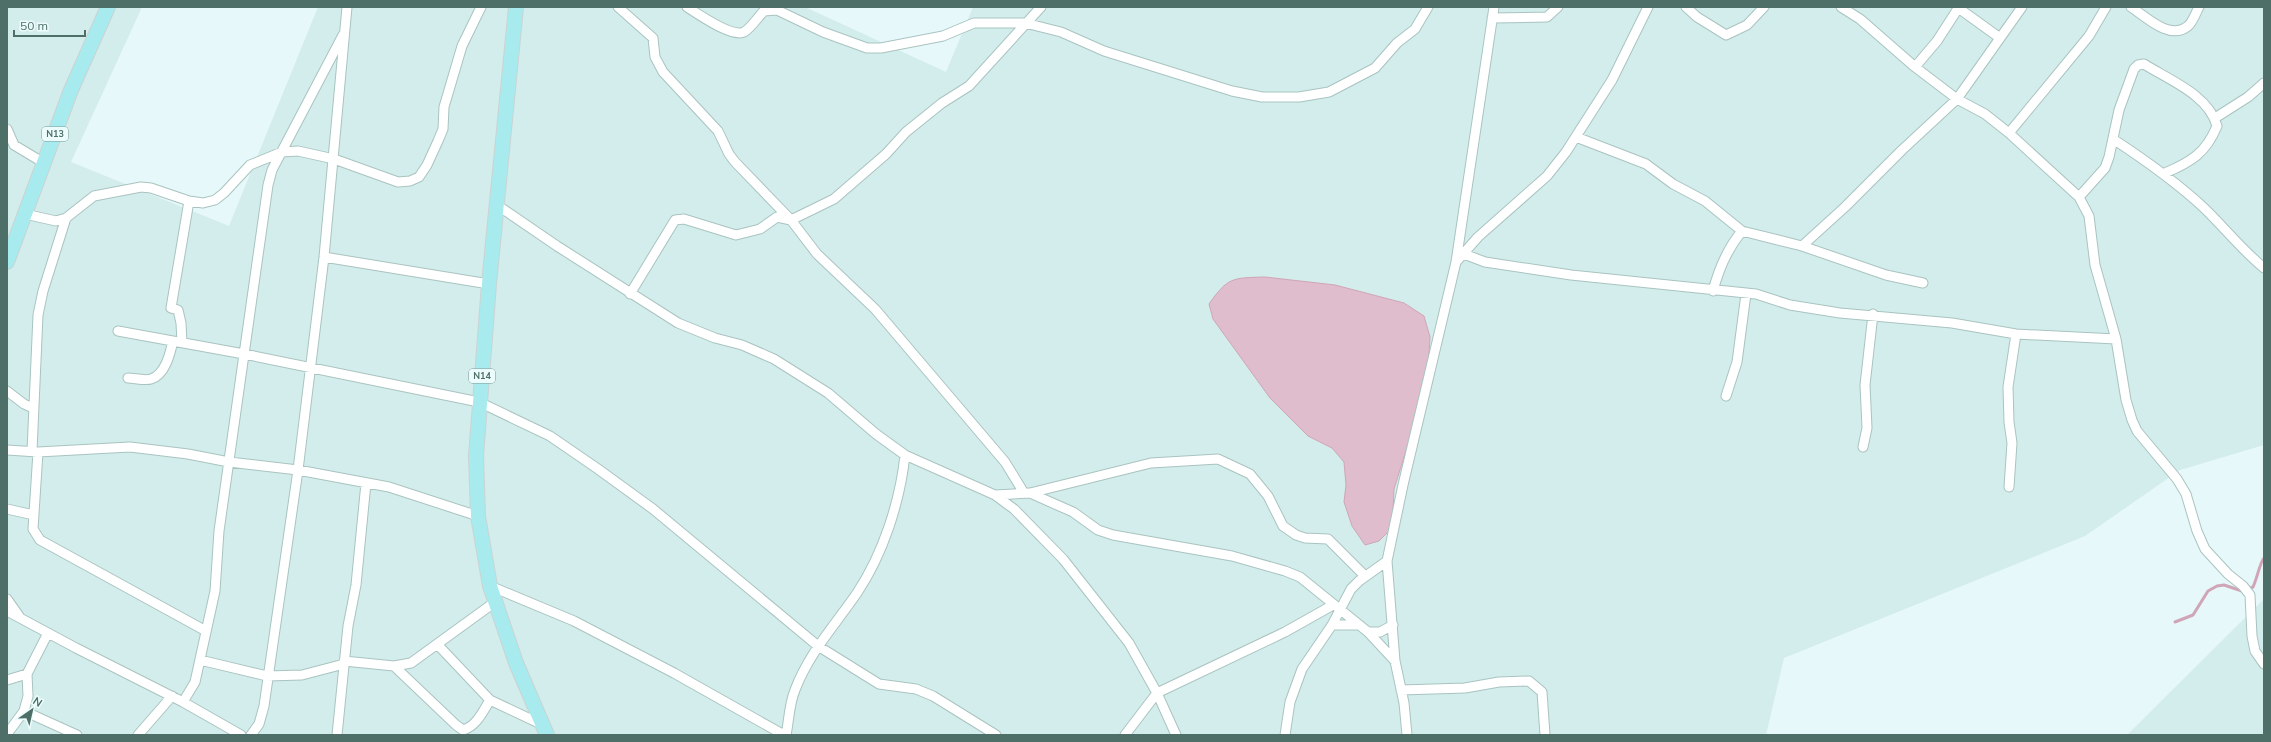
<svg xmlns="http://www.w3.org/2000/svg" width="2271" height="742" font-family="Mulish,sans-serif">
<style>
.residential{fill:#d3ecec}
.water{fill:#e0bdcc;stroke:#d0a5b7}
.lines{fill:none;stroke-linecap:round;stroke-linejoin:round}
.stream{stroke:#d0a5b7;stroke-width:3}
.street-casing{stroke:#a9c4c0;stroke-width:11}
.primary-casing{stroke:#cad4d2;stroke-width:16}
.street{stroke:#fff;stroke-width:9}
.primary{stroke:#a7ebef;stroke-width:14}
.labels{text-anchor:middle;stroke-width:4;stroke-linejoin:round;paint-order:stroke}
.shield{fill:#ecfcfc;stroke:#7d9994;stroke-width:1}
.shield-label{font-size:9px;font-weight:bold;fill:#4e6f68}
</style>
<rect width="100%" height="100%" fill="#e6f8f9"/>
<path class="residential" d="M7,7H142L71,162L229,226L318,7H805L946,72L973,7H2264V445L2180,470L2085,536L1784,658L1766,735H7Z
M2264,599V735H2127Z"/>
<path class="water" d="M1265,277L1335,285L1404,303L1424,316L1430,337L1428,367L1415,422L1394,489L1393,512L1389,531L1379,541L1365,545L1352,526L1344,502L1346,485L1344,462L1332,448L1308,436L1270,398L1213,319L1209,304C1228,277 1232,278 1265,277Z"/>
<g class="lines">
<path class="stream" d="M2248,589L2253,587C2257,579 2260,562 2264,558
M2175,622L2193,615L2208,591L2217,586L2224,585L2242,591"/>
<defs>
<path id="street" d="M618,7L653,38L655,57L663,72L718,131L729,154L735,162L791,220L817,254L875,309L1005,462L1024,493
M687,7C698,14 732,38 744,32C751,28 758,17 764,11L777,10L823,32L867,48H881L943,36L974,23H1025L1061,32L1104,51L1232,91L1262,97H1299L1329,92L1375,68L1397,43L1415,29L1428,7
M1686,7L1697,17L1726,35L1747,25L1764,7
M1841,7L1860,19L1915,67L1957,99L1985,114L2009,133L2079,197L2089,216L2095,265L2116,339L2126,400L2132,420L2137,431L2177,479L2186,494L2197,531L2205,549L2228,574L2243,586L2250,595L2252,636L2255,651L2264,664
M1957,7L2000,38
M2131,7C2146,17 2170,41 2188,26C2193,22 2196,12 2199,7
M1492,18L1547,17L1558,7
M1915,67L1937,41L1959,7
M2215,118L2248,97L2264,83
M7,129L14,145L44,163
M2009,133L2089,36L2106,7
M1576,137L1646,164L1673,184L1705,201L1742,231L1802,246L1886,275L1923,283
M2113,139C2145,160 2175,181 2203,207C2224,227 2242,250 2264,268
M2079,197L2105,168L2109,157L2119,110L2134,69L2138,65L2144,64C2169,80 2209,95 2217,126C2206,153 2191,162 2165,173
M497,205L557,246L678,323L715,338L742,345L774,359L828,393L876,434L905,455L995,495L1014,509L1063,559L1129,643L1157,693L1176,735
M25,214L56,221L66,218L94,196L141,187L151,188L189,201L203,203L215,200L224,193L250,165L282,152L298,151L334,159L398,182L410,181L419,177L427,165L438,141L443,129L444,107L462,46L481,7
M1802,246L1845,207L1902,150L1957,99L2022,7
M1464,254L1485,262L1571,275L1756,294L1790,305L1840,313L1952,323L2016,334L2116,339
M324,257L489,284
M1456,262L1494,7
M1713,291C1719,268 1727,249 1742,231
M630,294L675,220L684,219L736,235L760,229L777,217L791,220L834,199L886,154L906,132L942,103L969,86L1041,7
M118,331L244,354L479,402L550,436L598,469L653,509L818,646L879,684L916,689L933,696L996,735
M182,343L181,323L178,310L171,308L189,201
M128,378C134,378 145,381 151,379C165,375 170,354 173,341
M7,391L24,404L33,408
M1726,396L1737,362L1746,294
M1863,447L1867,428L1865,385L1873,314
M7,450L38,452L130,447L188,454L229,462L298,470L389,487L478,516
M32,451L38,315L43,291L66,218
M38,452L33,529L40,540L206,631
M2009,487L2012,443L2009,422L2008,387L2016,334
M1030,493L1073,512L1098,530L1113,535L1232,556L1285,571L1300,577L1368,632L1395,661
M995,495L1030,493L1151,463L1218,459L1250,474L1268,496L1283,526L1296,535L1305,538L1328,539L1365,576
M7,509L34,515
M490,586L574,621L674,673L784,735
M7,599L19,616
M7,611L76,648L183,702L241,735
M1332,625H1358
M1368,632H1380L1393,625
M437,644L490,700L543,725
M200,660L267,676L302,675L344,664
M344,661L394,666L411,663L495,602
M394,666L456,725L463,730C477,726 483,711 490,700
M7,680L27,674
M1401,690L1465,688L1499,682L1529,681L1542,692L1545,735
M183,702L195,682L215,591L219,531L268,185L272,170L343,35
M24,711L77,735
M7,734L24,711L28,696L27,674L48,633
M138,735L172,696
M251,735L259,724L264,706L298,470L324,257L347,7
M337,735L348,626L356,585L366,483
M786,735C789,721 789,704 795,690C809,653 835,625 857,593C883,554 900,502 905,455
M1125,735L1157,693L1285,632L1333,605
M1285,735L1290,702L1302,669L1332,625L1351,589L1359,581L1387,561
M1407,735L1404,703L1395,661L1387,561L1403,485L1456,262L1478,237L1547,176L1566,152L1612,80L1648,7"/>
<path id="primary" d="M516,7L489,284L476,456L478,516L490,586L516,663L547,735
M7,262L71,90L108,7"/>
</defs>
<use href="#street" class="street-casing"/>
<use href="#primary" class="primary-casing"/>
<use href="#street" class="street"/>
<use href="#primary" class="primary"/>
</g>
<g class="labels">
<g class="shield">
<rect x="42" y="127" width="26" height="14" rx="3"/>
<rect x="469" y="369" width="26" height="14" rx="3"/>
</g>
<g class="shield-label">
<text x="55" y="137">N13</text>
<text x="482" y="379">N14</text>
</g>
</g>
<rect width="2271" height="742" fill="none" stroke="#4e6f68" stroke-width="16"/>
<g transform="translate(32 710) rotate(34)" stroke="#ecfcfc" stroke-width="3" paint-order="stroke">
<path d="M0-3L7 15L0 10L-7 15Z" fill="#4e6f68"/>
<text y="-6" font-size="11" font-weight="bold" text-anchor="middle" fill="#4e6f68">N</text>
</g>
<path d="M14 30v6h71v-6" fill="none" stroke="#4e6f68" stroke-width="2"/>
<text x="20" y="30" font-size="12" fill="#4e6f68" stroke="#ecfcfc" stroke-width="3" paint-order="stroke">50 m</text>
</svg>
